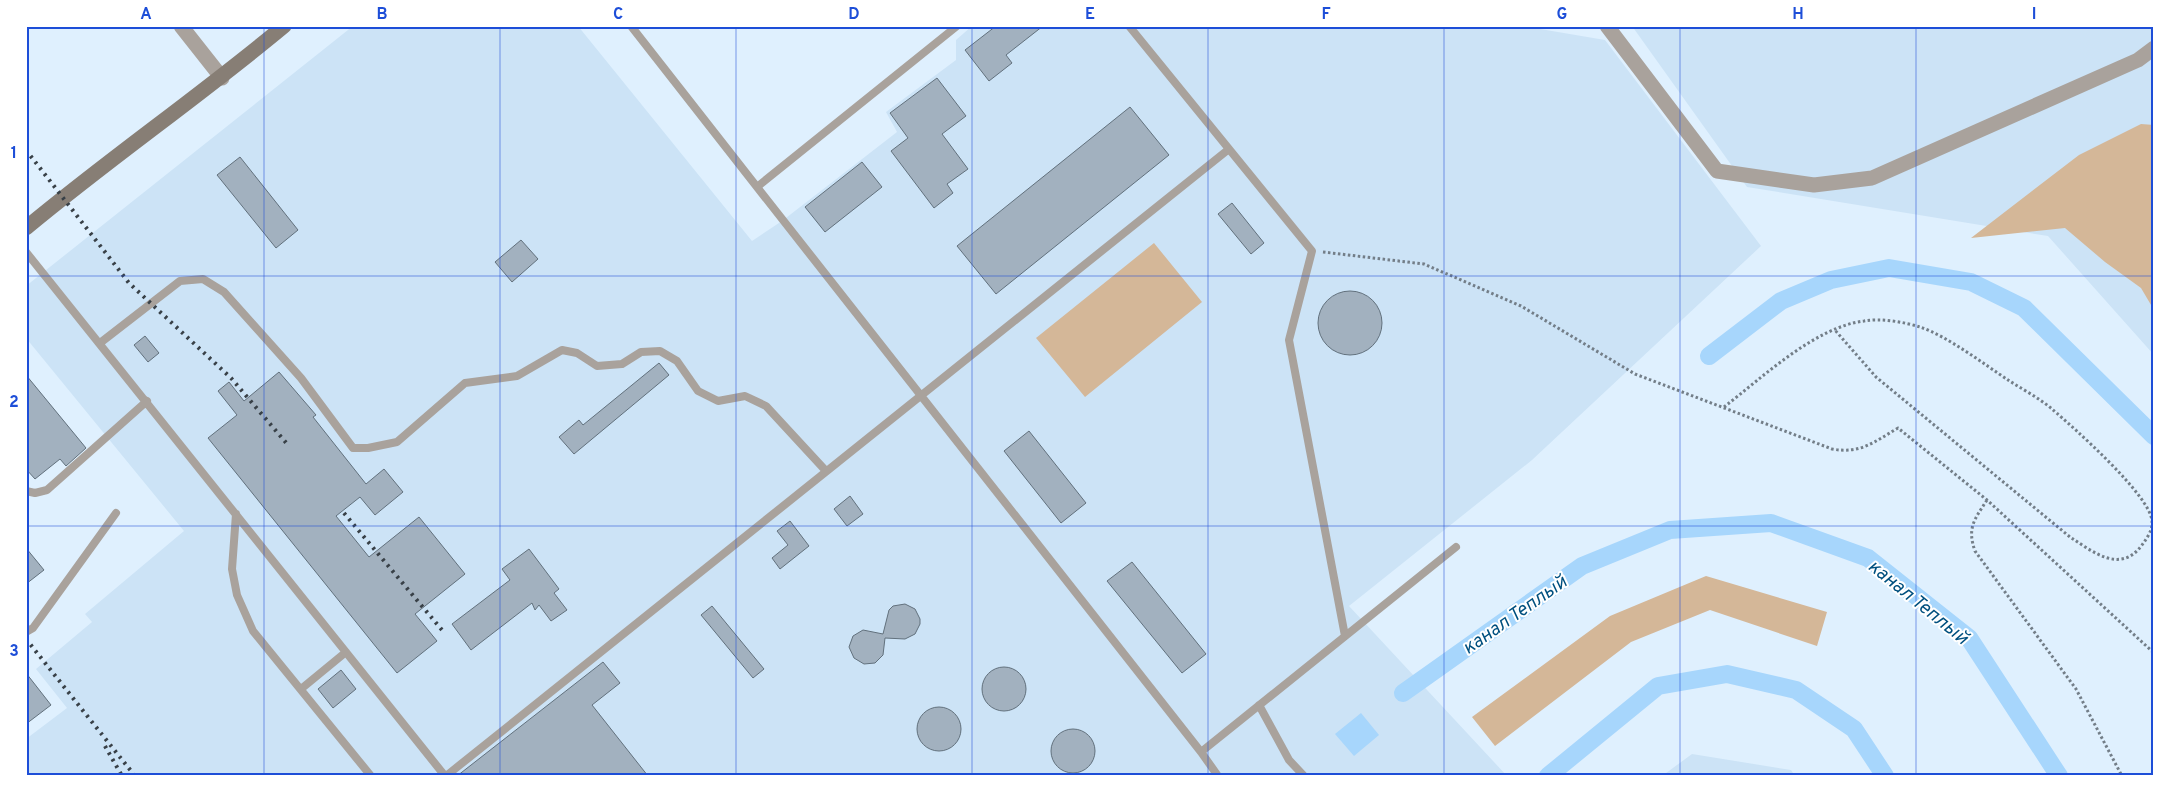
<svg xmlns="http://www.w3.org/2000/svg" width="2180" height="802" font-family="Overpass,sans-serif">
<style>
.built{fill:#cce3f6}
.green{fill:#d4b798}
.water{fill:#a7d6fc}
.lines{fill:none;stroke-linecap:round;stroke-linejoin:round}
.canal{stroke:#a7d6fc;stroke-width:18}
.building{fill:#a2b1bf;stroke:#62717d}
.path{stroke:#737e88;stroke-width:3;stroke-dasharray:2.5 2.5;stroke-linecap:butt}
.lane{stroke:#a9a29c;stroke-width:8}
.street{stroke:#a9a29c;stroke-width:15}
.secondary{stroke:#877e75;stroke-width:15}
.rail{stroke:#384047;stroke-width:4;stroke-dasharray:2.5 5;stroke-linecap:butt}
.grid{fill:none;stroke:#1d4ed8;stroke-width:1;stroke-opacity:0.55}
.labels{text-anchor:middle;stroke-width:4;stroke-linejoin:round;paint-order:stroke}
.water-label{font-size:19px;font-style:italic;fill:#00507f;stroke:#fff}
.neatline{fill:none;stroke:#1d4ed8;stroke-width:2}
.grid-label{font-size:16px;text-anchor:middle;font-weight:bold;fill:#1d4ed8}
</style>
<rect width="100%" height="100%" fill="#dff0fe"/>
<path class="built" d="M353,26H578L752,241L782,221L897,132L886,112L956,60V40L972,26H1523L1605,40L1761,246L1532,460L1349,606L1507,776H26V739L67,708L36,669L92,622L85,614L184,531L26,338V286Z
M1632,26H2154V355L2048,236L1747,187Z
M1692,754L1791,770L1795,776H1662Z"/>
<path class="green" d="M2141,124L2154,125V310L2141,288L2105,262L2065,228L1971,238L2079,155Z
M1154,243L1202,302L1085,397L1036,338Z
M1706,576L1827,612L1817,646L1710,610L1631,642L1495,746L1472,717L1610,616Z"/>
<path class="water" d="M1361,713L1379,735L1354,756L1335,734Z"/>
<g class="lines">
<path class="canal" d="M1709,356L1781,301L1831,280L1889,268L1971,282L2024,308L2154,436
M1403,693L1582,566L1670,530L1771,523L1868,558L1969,638L2059,776
M1548,776L1658,686L1727,674L1796,690L1854,729L1885,776"/>
</g>
<path class="building" d="M996,26H1043L1006,55L1012,63L989,81L965,50Z
M937,78L966,116L942,134L968,169L947,184L953,193L934,208L891,151L908,138L890,113Z
M1130,107L1169,155L996,294L957,246Z
M240,157L298,230L276,248L217,175Z
M862,162L882,187L825,232L805,207Z
M1232,203L1264,243L1251,254L1218,214Z
M521,240L538,259L512,282L495,262Z
M1318 323a32 32 0 1 1 64 0a32 32 0 1 1-64 0Z
M145,336L159,353L148,362L134,345Z
M659,363L669,375L574,454L559,437L579,420L583,425Z
M279,372L316,415L313,417L366,484L384,469L403,492L375,515L360,497L336,516L369,557L419,517L465,574L415,614L437,641L397,673L208,438L237,415L218,391L229,382L244,401Z
M26,375L86,448L66,466L60,459L35,479L26,469Z
M1029,431L1086,503L1061,523L1004,451Z
M850,496L863,514L847,526L834,509Z
M790,521L809,546L780,569L772,558L788,545L777,531Z
M26,548L44,570L26,584Z
M529,549L559,589L554,593L567,610L551,621L539,605L535,610L532,603L471,650L452,624L510,580L502,569Z
M1132,562L1206,654L1182,673L1107,581Z
M905,604L915,609L920,619V624L915,634L905,639L885,638L883,655L875,663L864,664L854,658L849,647L853,636L863,630L883,634L889,610L893,606Z
M712,606L764,669L753,678L701,615Z
M603,662L620,683L592,705L648,776H457Z
M982 689a22 22 0 1 1 44 0a22 22 0 1 1-44 0Z
M341,670L356,689L333,708L318,689Z
M26,673L51,705L26,724Z
M917 729a22 22 0 1 1 44 0a22 22 0 1 1-44 0Z
M1051 751a22 22 0 1 1 44 0a22 22 0 1 1-44 0Z"/>
<g class="lines">
<path class="path" d="M1323,252L1424,264L1521,306L1635,374L1832,449C1861,454 1874,442 1898,428L1987,500L2154,653
M1724,407C1763,377 1815,327 1864,321C1881,318 1904,322 1920,327C1947,336 1984,364 2008,380C2022,389 2039,398 2052,409C2074,428 2150,495 2152,521C2153,530 2147,538 2142,545C2120,575 2092,551 2070,537L1876,377L1834,329
M1987,500C1974,520 1967,528 1975,551L2076,689L2122,776"/>
<path class="lane" d="M631,26L757,187L957,26
M1129,26L1312,251L1289,340L1345,636
M757,187L1201,752L1456,547
M26,252L445,776
M100,343L180,281L203,279L224,292L301,378L353,448H368L397,442L465,383L517,376L562,350L577,353L597,366L622,364L641,352L660,351L677,361L698,391L718,401L745,396L766,406L826,471
M26,491L35,493L47,490L147,401
M236,514L232,569L237,595L253,631L371,776
M26,632L33,628L116,513
M301,689L346,652
M1259,705L1289,760L1304,776
M1201,752L1218,776
M446,776L1229,149"/>
<path class="street" d="M181,26L222,78
M1607,26L1717,171L1814,185L1872,178L2138,60L2154,48"/>
<path class="secondary" d="M26,228C110,158 200,96 284,26"/>
<path class="rail" d="M26,150L129,283L231,378L288,445
M344,513L442,630
M26,639L135,776
M105,746L122,776"/>
</g>
<path class="grid" d="M264,26V776M500,26V776M736,26V776M972,26V776M1208,26V776M1444,26V776M1680,26V776M1916,26V776M26,276H2154M26,526H2154"/>
<g class="labels">
<g class="water-label">
<text transform="translate(1919 601) rotate(39)" y="7">канал Теплый</text>
<text transform="translate(1514 614) rotate(-35)" y="7">канал Теплый</text>
</g>
</g>
<rect width="2180" height="802" fill="none" stroke="#ffffff" stroke-width="55"/>
<rect x="28" y="28" width="2124" height="746" class="neatline"/>
<g class="grid-label">
<text x="146" y="19">A</text>
<text x="382" y="19">B</text>
<text x="618" y="19">C</text>
<text x="854" y="19">D</text>
<text x="1090" y="19">E</text>
<text x="1326" y="19">F</text>
<text x="1562" y="19">G</text>
<text x="1798" y="19">H</text>
<text x="2034" y="19">I</text>
<text x="14" y="158">1</text>
<text x="14" y="407">2</text>
<text x="14" y="656">3</text>
</g>
</svg>
